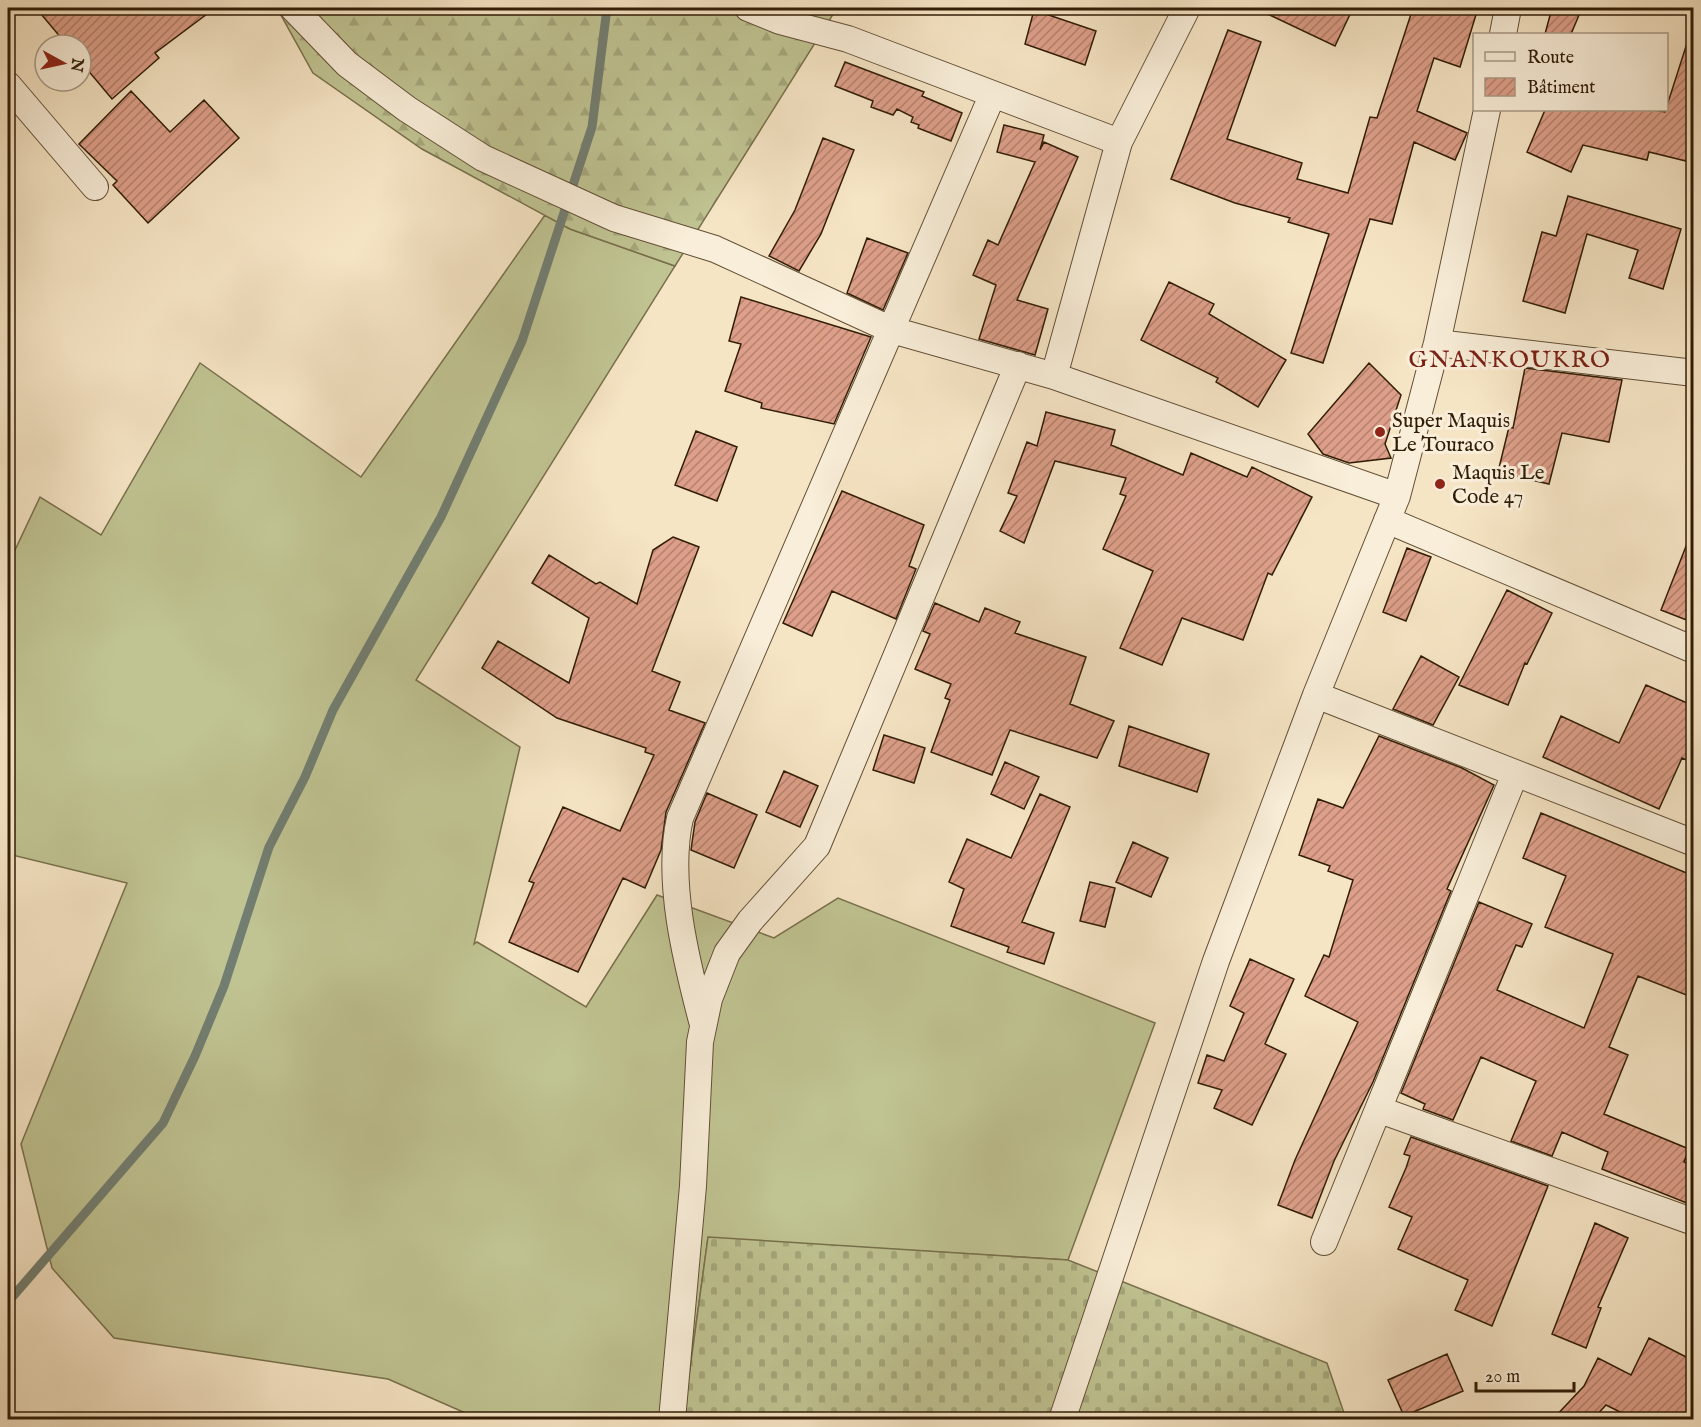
<svg xmlns="http://www.w3.org/2000/svg" width="1701" height="1427" font-family="'IM FELL English',serif">
<style>
.grass{fill:#c0c392;stroke:#78704c;stroke-width:1.5}
.forest{fill:url(#forest-firs);stroke:#78704c;stroke-width:1.5}
.cemetery{fill:url(#cemetery-stones);stroke:#78704c;stroke-width:1.5}
.lines{fill:none;stroke-linecap:round;stroke-linejoin:round}
.stream{stroke:#727e71;stroke-width:9}
.building{fill:url(#building-hatch);stroke:#311d07;stroke-width:1.5}
.minor-casing{stroke:#624f36;stroke-width:28}
.minor{stroke:#f9eed9;stroke-width:26}
.poi-dot{fill:#8f2418;stroke:#f9eed9;stroke-width:2}
.labels{text-anchor:middle;stroke-width:6;stroke-linejoin:round;paint-order:stroke}
.poi-label{font-size:21px;fill:#311d07;stroke:#f9eed9;text-anchor:start}
.quarter-label{font-size:24px;letter-spacing:1.5px;fill:#7a1f14;stroke:#f9eed9}
</style>
<defs>
<pattern id="forest-firs" width="22" height="20" patternUnits="userSpaceOnUse" patternTransform="scale(1.5)"><rect width="22" height="20" fill="#c0c392"/><path d="M5 1l3.5 6h-7zM16 11l3.5 6h-7z" fill="#a5a77c"/></pattern>
<pattern id="cemetery-stones" width="16" height="16" patternUnits="userSpaceOnUse" patternTransform="scale(1.5)"><rect width="16" height="16" fill="#c0c392"/><path d="M2 7V4a2 2 0 0 1 4 0v3zM10 15v-3a2 2 0 0 1 4 0v3z" fill="#a5a77c"/></pattern>
<pattern id="building-hatch" width="6" height="6" patternUnits="userSpaceOnUse" patternTransform="scale(1.5)"><rect width="6" height="6" fill="#dd9f89"/><path d="M-1 1l2-2M0 6l6-6M5 7l2-2" fill="none" stroke="#b4816e"/></pattern>
</defs>
<rect width="100%" height="100%" fill="#f6e5c5"/>
<filter id="stains"><feTurbulence type="fractalNoise" baseFrequency=".00333" numOctaves="4"/><feColorMatrix values="0 0 0 0 .2 0 0 0 0 .09 0 0 0 0 .02 0 0 0 .5 -.17"/></filter>
<radialGradient id="worn" r=".72"><stop offset=".6" stop-color="#630" stop-opacity="0"/><stop offset="1" stop-color="#630" stop-opacity=".3"/></radialGradient>
<path class="grass" d="M545,215L570,229L675,266L416,680L520,747L474,944L477,942L586,1007L657,895L774,938L838,898L1155,1023L1068,1260L708,1238L683,1419H479L388,1379L114,1338L52,1268L21,1144L127,883L8,854V565L40,497L101,535L200,363L361,477Z"/>
<path class="forest" d="M277,8H837L675,266L570,229L422,149L313,73Z"/>
<path class="cemetery" d="M708,1237L1068,1260L1327,1363L1346,1419L683,1420Z"/>
<g class="lines">
<path class="stream" d="M8,1302L163,1123L195,1056L224,986L269,847L305,777L333,710L441,517L522,341L592,127L607,8"/>
</g>
<path class="building" d="M36,8H215L155,53L159,58L112,99L81,62V45H67Z
M1255,8H1353L1335,46Z
M1413,8H1478L1460,67L1434,58L1417,111L1467,133L1455,160L1414,142L1392,224L1370,219L1323,363L1291,353L1329,234L1288,222L1290,218L1235,203L1171,179L1228,30L1261,42L1227,139L1302,163L1297,179L1348,193L1370,117L1377,118Z
M1552,8H1582L1571,34H1545Z
M1034,10L1096,31L1085,65L1025,44Z
M1688,40L1694,41V163L1649,152L1647,160L1583,145L1571,172L1527,152L1545,110H1654L1665,112Z
M845,62L924,92L922,96L962,113L951,141L918,128L919,125L911,122L913,117L897,109L893,115L871,107L873,101L835,86Z
M131,91L170,132L204,100L239,138L148,223L113,185L117,181L79,144Z
M1004,125L1044,135L1040,150L1044,142L1078,157L1017,300L1048,309L1035,355L979,339L996,285L973,275L988,240L998,245L1035,162L997,152Z
M823,138L854,150L821,234L799,271L769,256L795,210Z
M1568,196L1681,229L1663,289L1629,278L1638,250L1587,234L1565,313L1523,301L1542,232L1556,236Z
M867,238L908,253L883,310L847,293Z
M1169,282L1214,304L1209,314L1286,360L1258,407L1216,382L1218,378L1141,340Z
M741,297L871,337L834,424L761,408L762,403L725,391L741,344L729,341Z
M1369,363L1401,395L1385,444L1391,458L1349,463L1323,454L1308,434Z
M1525,368L1622,380L1609,442L1562,433L1549,484L1498,472L1509,427L1513,428Z
M1046,412L1115,430L1111,445L1183,475L1191,453L1247,477L1252,467L1312,497L1272,575L1268,573L1243,640L1182,618L1162,665L1120,648L1153,571L1103,549L1126,496L1120,494L1126,478L1055,461L1024,543L1000,531L1017,496L1008,493L1027,442L1037,446Z
M696,431L737,447L717,501L675,485Z
M842,491L924,525L909,566L916,569L896,619L832,591L812,636L783,623Z
M1692,531H1694V623L1661,610Z
M673,537L699,547L652,671L680,682L669,710L705,723L666,812L661,850L645,888L623,878L578,972L509,942L534,883L529,881L563,807L620,831L654,755L645,752L646,748L557,718L482,668L498,641L569,683L589,618L532,583L549,555L596,584L600,582L637,604L653,550Z
M1407,548L1431,557L1406,621L1383,612Z
M1507,590L1552,613L1527,664L1525,663L1508,705L1459,685Z
M935,603L979,622L985,608L1020,622L1015,633L1086,657L1070,704L1114,721L1097,758L1010,730L992,775L931,752L950,700L945,698L951,684L915,669L930,634L923,631Z
M1421,656L1459,677L1433,725L1393,709Z
M1646,685L1694,706V763L1682,758L1659,809L1543,757L1561,716L1619,743Z
M1129,726L1209,754L1197,792L1119,766Z
M884,735L925,748L914,783L873,770Z
M1379,736L1462,768L1494,785L1447,889L1451,891L1373,1082L1334,1161L1312,1218L1278,1205L1295,1160L1358,1022L1305,996L1324,955L1329,957L1353,880L1328,871L1330,866L1299,855L1318,799L1343,808Z
M1005,762L1039,777L1024,809L991,794Z
M784,771L818,786L800,827L766,812Z
M707,793L757,815L734,868L691,850L695,822Z
M1040,794L1070,807L1022,922L1054,933L1044,964L1007,952L1009,947L951,926L964,889L949,882L967,839L1011,858Z
M1541,813L1694,876V998L1638,976L1609,1047L1628,1055L1604,1114L1689,1149L1684,1162L1694,1167V1206L1602,1169L1608,1152L1562,1132L1552,1156L1511,1141L1536,1081L1481,1057L1453,1120L1423,1109L1425,1104L1401,1093L1479,902L1532,924L1522,947L1516,945L1497,990L1584,1028L1613,954L1545,927L1566,876L1523,858Z
M1133,842L1168,858L1151,897L1116,882Z
M1090,882L1115,888L1105,927L1080,921Z
M1250,959L1294,979L1265,1044L1286,1054L1252,1125L1214,1108L1222,1090L1198,1083L1207,1055L1224,1061L1244,1013L1230,1006Z
M1411,1137L1548,1186L1492,1326L1455,1310L1468,1280L1398,1249L1412,1217L1389,1207L1406,1168L1410,1156L1404,1154Z
M1595,1223L1628,1238L1598,1307L1601,1308L1586,1348L1552,1334Z
M1649,1338L1694,1361V1419H1634L1606,1405L1593,1419H1553L1584,1386L1598,1358L1631,1375Z
M1447,1354L1463,1391L1404,1416L1388,1380Z"/>
<g class="lines">
<defs>
<path id="minor" d="M293,8L347,64L407,109L483,158L614,218L715,249L892,330L1054,376L1397,496
M748,8L780,21L848,39L1119,142
M1503,34L1508,8
M8,85L95,187
M1437,343L1694,373
M1054,376L1119,142L1187,8
M1387,520L1694,650
M1316,695L1694,843
M702,1021C686,960 666,880 680,818L992,96
M1380,1110L1694,1222
M1324,1242L1515,774
M672,1420L693,1186L700,1042L709,999L727,953L750,921L817,846L1018,365
M1062,1420L1216,961L1316,695L1397,496L1437,343L1487,110"/>
</defs>
<use href="#minor" class="minor-casing"/>
<use href="#minor" class="minor"/>
</g>
<g class="poi-dot">
<circle cx="1380" cy="432" r="6"/>
<circle cx="1440" cy="484" r="6"/>
</g>
<g class="labels">
<g class="poi-label">
<text x="1392" y="427">Super Maquis<tspan x="1392" dy="24">Le Touraco</tspan></text>
<text x="1452" y="479">Maquis Le<tspan x="1452" dy="24">Code 47</tspan></text>
</g>
<g class="quarter-label">
<text x="1510" y="367">GNANKOUKRO</text>
</g>
</g>
<rect width="1701" height="1427" fill="none" stroke="#f6e5c5" stroke-width="30"/>
<rect x="9" y="9" width="1683" height="1409" fill="none" stroke="#311d07" stroke-width="3"/>
<rect x="15" y="15" width="1671" height="1397" fill="none" stroke="#311d07" stroke-width="1.5"/>
<rect x="1473" y="33" width="195" height="78" fill="#f9eed9" stroke="#a99a85" stroke-width="1.5"/>
<rect x="1485" y="52" width="30" height="9" fill="#f9eed9" stroke="#a99a85" stroke-width="1.5"/>
<text x="1527" y="63" font-size="18" fill="#311d07">Route</text>
<rect x="1485" y="78" width="30" height="18" fill="url(#building-hatch)" stroke="#a99a85" stroke-width="1.5"/>
<text x="1527" y="93" font-size="18" fill="#311d07">Bâtiment</text>
<g transform="translate(63 63) rotate(98)"><circle r="28" fill="#f9eed9" stroke="#a99a85" stroke-width="1.5"/>
<path d="M0-4.5L10 22L0 15L-10 22Z" fill="#8f2418"/>
<text y="-9" font-size="16" font-weight="bold" text-anchor="middle" fill="#311d07">N</text>
</g>
<path d="M1476 1382v9h98v-9" fill="none" stroke="#311d07" stroke-width="3"/>
<text x="1485" y="1382" font-size="18" fill="#311d07" stroke="#f9eed9" stroke-width="4.5" paint-order="stroke">20 m</text>
<rect width="100%" height="100%" filter="url(#stains)"/>
<rect width="100%" height="100%" fill="url(#worn)"/>
</svg>
